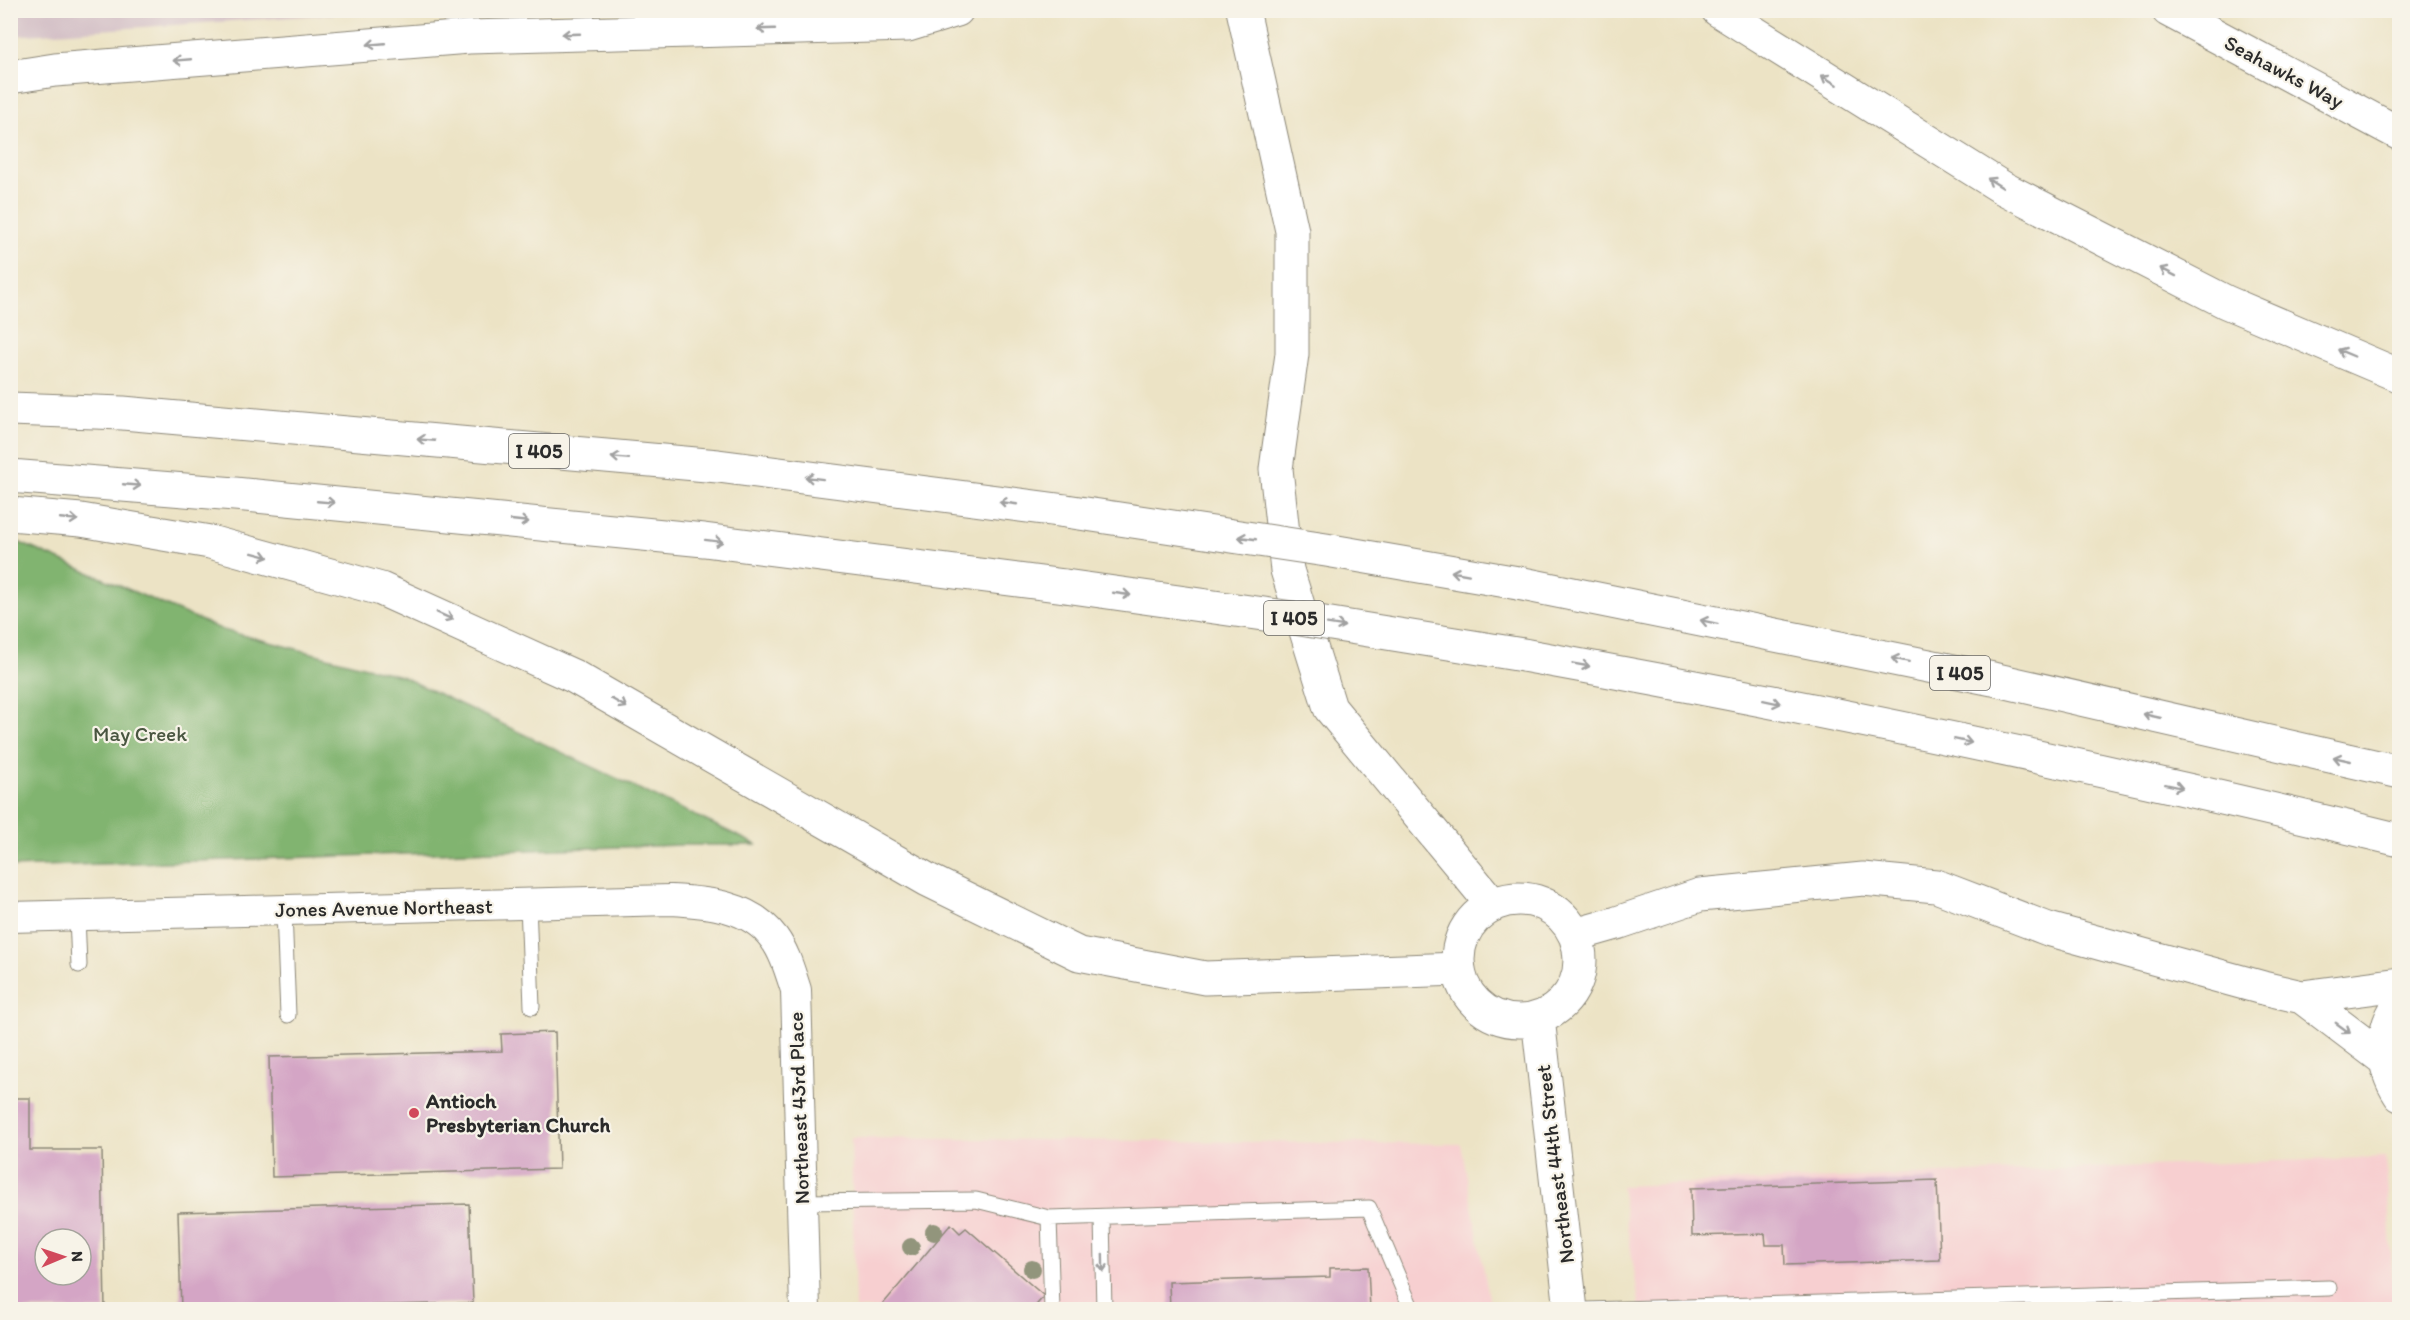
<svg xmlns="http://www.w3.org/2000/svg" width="2410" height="1320" font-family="Itim,sans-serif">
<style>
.built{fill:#f7cfd0}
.industrial{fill:#d2bdc5}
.forest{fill:#81b46f;stroke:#56704d;stroke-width:1.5}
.building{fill:#d4a5c5;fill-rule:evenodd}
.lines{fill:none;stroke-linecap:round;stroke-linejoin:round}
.lane-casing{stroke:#8c8778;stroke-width:17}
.street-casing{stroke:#8c8778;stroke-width:32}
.secondary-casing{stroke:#8c8778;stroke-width:35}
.highway-casing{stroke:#8c8778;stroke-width:35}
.lane{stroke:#fff;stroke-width:15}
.street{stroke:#fff;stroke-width:30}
.secondary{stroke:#fff;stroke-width:33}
.highway{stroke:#fff;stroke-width:33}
.highway-bridge-casing{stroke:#8c8778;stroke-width:35;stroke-linecap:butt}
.highway-bridge{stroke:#fff;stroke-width:33}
.tree{fill:#92957c}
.oneway{stroke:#a0a0a0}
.poi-dot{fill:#d1495b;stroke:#f7f3e8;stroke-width:2}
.labels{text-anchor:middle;stroke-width:4.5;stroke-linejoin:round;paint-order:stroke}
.shield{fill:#f7f3e8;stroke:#686764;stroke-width:1.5}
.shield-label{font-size:20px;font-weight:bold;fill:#2b2b2b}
.street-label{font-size:21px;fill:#2b2b2b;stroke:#f7f3e8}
.park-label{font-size:21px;fill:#495540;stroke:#f7f3e8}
.poi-label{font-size:21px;font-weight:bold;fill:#2b2b2b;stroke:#f7f3e8;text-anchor:start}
</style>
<rect width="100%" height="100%" fill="#f7f3e8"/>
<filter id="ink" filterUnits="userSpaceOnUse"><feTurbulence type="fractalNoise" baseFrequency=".0167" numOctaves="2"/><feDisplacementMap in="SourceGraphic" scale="12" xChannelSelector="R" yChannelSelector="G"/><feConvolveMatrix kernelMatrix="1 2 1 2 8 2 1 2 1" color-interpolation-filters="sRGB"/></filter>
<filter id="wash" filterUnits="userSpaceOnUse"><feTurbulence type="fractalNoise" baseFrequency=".008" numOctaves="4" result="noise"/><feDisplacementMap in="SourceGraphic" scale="24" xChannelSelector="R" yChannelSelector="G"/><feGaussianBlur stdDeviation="1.35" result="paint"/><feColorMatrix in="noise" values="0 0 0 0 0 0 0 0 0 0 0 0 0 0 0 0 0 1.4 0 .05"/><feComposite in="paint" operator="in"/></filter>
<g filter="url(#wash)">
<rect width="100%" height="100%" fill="#ece3c5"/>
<path class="built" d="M851,1138L1461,1144L1491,1309H855Z
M2386,1157L2394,1309H1640L1621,1186Z"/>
<path class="industrial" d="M11,10H381V11L11,36Z"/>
<path class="forest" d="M11,539L223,630L401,676L757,845H681L11,867Z"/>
<g id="blocks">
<path class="building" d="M555,1032L559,1169L272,1177L269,1057L502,1051L501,1034Z
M10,1098H30V1150H102L105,1310H10ZM45,1239H81V1275H45Z
M1937,1180L1940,1260L1785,1265L1784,1245H1766L1765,1234L1692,1236L1691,1188Z
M469,1204L473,1303L181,1310L178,1212Z
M951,1224L960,1233L966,1228L1044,1296L1032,1310H878Z
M1368,1267L1370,1310H1170L1169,1282L1330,1277V1268Z"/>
</g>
</g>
<g filter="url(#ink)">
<use href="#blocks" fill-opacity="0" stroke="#8c8778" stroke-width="1.5"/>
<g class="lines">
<defs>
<path id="lane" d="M528,904L532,1007
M284,911L288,1015
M77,916L79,965
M802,1202L976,1200L1049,1218L1369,1208L1412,1310
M1102,1217L1104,1310
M1049,1218L1052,1310
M1587,1310L2329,1288"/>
<path id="street" d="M10,917L671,900C707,902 750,905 774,938C785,953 790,972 796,990L805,1310"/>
<path id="secondary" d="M1243,10L1292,231V354L1276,469L1287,570L1330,708L1493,905
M2168,10L2400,134
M1458 960a61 61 0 1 1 122 0a61 61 0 1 1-122 0Z
M1575,935L1617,923L1700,895L1863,879L1936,886L2048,929L2263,988L2302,997L2400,984
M2302,997L2384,1059
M2400,1003C2379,1032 2381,1066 2400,1095
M1538,1018L1571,1310"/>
<path id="highway" d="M1718,10L2003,188L2226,302L2400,376
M10,77L55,70L469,37L908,25L957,10
M10,409L123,413L718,466L1066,511
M10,476L235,494L704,540L1065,586
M10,514L81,520L210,542L381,589L573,676L928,880L1079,954L1205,978L1459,969
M1518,583L1993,679L2400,772
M1523,655C1817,708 2109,769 2400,840"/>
</defs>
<use href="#lane" class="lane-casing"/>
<use href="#street" class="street-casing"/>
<use href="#secondary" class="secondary-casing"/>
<use href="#highway" class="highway-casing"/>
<use href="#lane" class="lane"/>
<use href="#street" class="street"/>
<use href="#secondary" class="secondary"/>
<use href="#highway" class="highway"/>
<defs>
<path id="highway-bridge" d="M1066,511L1326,550L1518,583
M1065,586L1300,619L1523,655"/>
</defs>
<use href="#highway-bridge" class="highway-bridge-casing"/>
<use href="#highway-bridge" class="highway-bridge"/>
</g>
<g class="tree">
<circle cx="934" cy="1232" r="9"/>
<circle cx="911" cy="1247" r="9"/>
<circle cx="1032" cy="1269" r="9"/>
</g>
<defs><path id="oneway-shaft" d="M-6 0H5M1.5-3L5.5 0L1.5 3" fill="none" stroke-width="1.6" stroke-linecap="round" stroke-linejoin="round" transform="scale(1.5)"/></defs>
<g class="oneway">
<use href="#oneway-shaft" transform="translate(766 29) rotate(178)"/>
<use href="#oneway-shaft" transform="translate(571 34) rotate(178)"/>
<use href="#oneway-shaft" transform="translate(376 44) rotate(175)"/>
<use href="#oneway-shaft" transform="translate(182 60) rotate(175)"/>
<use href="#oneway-shaft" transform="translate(1829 80) rotate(-148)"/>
<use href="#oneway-shaft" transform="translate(1995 183) rotate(-148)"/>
<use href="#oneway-shaft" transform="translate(2168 272) rotate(-153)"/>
<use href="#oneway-shaft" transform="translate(2346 353) rotate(-157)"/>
<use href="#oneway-shaft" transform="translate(426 440) rotate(-175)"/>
<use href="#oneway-shaft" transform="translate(620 458) rotate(-175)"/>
<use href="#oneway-shaft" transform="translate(814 478) rotate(-173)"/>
<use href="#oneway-shaft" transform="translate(132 485) rotate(5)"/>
<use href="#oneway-shaft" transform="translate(326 502) rotate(5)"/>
<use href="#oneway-shaft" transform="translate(1008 503) rotate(-172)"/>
<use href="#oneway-shaft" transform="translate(69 519) rotate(5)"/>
<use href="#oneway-shaft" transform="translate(520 521) rotate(6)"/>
<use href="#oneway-shaft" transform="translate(1247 538) rotate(-172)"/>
<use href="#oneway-shaft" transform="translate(714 541) rotate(7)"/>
<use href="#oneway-shaft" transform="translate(260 555) rotate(15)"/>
<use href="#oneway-shaft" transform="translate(1460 573) rotate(-170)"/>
<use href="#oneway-shaft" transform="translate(1122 594) rotate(8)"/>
<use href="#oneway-shaft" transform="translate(445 616) rotate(24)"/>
<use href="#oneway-shaft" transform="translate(1709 622) rotate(-168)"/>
<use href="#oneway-shaft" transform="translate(1336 625) rotate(9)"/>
<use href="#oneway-shaft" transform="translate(1900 660) rotate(-168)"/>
<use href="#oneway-shaft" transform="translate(1581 665) rotate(10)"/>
<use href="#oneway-shaft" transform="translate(1772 702) rotate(12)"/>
<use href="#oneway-shaft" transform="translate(619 703) rotate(30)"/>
<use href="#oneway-shaft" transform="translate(2152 716) rotate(-167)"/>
<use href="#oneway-shaft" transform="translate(1963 741) rotate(12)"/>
<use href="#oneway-shaft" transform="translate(2342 759) rotate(-167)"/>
<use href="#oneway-shaft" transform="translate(2174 786) rotate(12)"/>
<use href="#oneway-shaft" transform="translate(2343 1028) rotate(36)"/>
<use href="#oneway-shaft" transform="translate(1103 1263) rotate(89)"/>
</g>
</g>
<circle class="poi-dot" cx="414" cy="1113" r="6"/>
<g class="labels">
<g class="shield">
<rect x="509" y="434" width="60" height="34" rx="4.5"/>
<rect x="1264" y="601" width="60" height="34" rx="4.5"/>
<rect x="1930" y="656" width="60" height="34" rx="4.5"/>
</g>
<g class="shield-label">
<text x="539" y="458">I 405</text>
<text x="1294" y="625">I 405</text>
<text x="1960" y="680">I 405</text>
</g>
<g class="street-label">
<text transform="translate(2284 72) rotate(28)" y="7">Seahawks Way</text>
<text transform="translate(384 908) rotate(-1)" y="7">Jones Avenue Northeast</text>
<text transform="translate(799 1108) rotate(-92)" y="7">Northeast 43rd Place</text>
<text transform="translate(1555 1164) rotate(-97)" y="7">Northeast 44th Street</text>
</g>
<g class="park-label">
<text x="140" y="741">May Creek</text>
</g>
<g class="poi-label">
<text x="426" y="1108">Antioch<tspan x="426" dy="24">Presbyterian Church</tspan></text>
</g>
</g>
<rect width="2410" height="1320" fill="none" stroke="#f7f3e8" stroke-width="36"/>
<g transform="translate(63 1257) rotate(88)"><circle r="28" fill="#f7f3e8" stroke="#a5a39c" stroke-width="1.5"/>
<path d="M0-4.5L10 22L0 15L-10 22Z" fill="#d1495b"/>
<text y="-9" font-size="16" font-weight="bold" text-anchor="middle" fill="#2b2b2b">N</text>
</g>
</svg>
